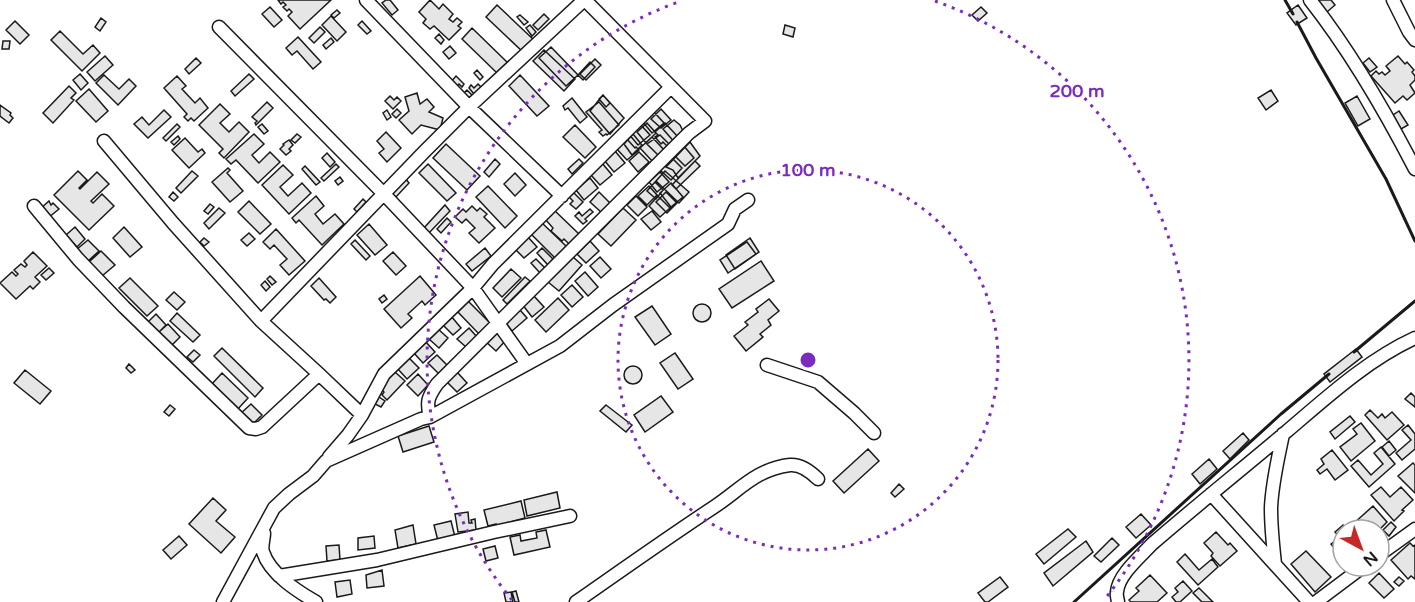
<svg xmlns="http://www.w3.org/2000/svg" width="1415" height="602" font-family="'Varela Round',sans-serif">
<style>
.building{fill:#e6e6e6;stroke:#1a1a1a;stroke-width:1.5}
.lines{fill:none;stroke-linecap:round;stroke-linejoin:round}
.minor-casing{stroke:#1a1a1a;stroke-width:15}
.minor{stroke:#fff;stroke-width:12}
.wall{stroke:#1a1a1a;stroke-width:3}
.ring{fill:none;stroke:#7b2cbf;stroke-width:3;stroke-dasharray:3 6}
.centre{fill:#7b2cbf;stroke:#fff;stroke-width:3}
.ring-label{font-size:18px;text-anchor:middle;font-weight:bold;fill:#7b2cbf;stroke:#fff;stroke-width:4.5;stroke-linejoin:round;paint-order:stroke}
</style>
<rect width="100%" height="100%" fill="#fff"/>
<path class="building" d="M278,0H331L300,29L288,16L292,12L289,9L287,11L283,7L286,5L283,2L281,4Z
M386,0H390L398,10L392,15L382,3Z
M430,0L439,9L443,4L453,14L449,19L453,22L457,18L462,22L458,26L461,28L449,40L434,26L430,29L423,23L426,19L419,12Z
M1318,0H1331L1335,5L1327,12Z
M497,5L535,41L524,53L486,17Z
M1298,5L1307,18L1296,25L1287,13Z
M270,7L282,20L274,27L262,14Z
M981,7L987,13L978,21L972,15Z
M337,10L340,13L334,18L331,15Z
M544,14L549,19L538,30L533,25Z
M520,15L528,22L524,25L517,17Z
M331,16L346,32L337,41L322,25Z
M101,18L106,22L100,31L95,27Z
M15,21L29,35L20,44L6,30Z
M362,21L371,31L367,34L358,25Z
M530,25L536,32L532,36L526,28Z
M785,25L795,28L793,37L783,34Z
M320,27L325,32L314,43L309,38Z
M472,28L508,63L498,74L462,39Z
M60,31L83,54L93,45L100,53L82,71L51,40Z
M439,34L444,40L441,44L435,38Z
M298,37L321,62L313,69L297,51L292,55L286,48Z
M331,38L334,42L326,49L323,45Z
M3,41H10L9,49H2Z
M450,46L456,53L449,59L443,52Z
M551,47L578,75L566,86L539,58Z
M544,50L575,79L564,91L533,61Z
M105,56L113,65L95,81L87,72Z
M1398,56L1405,64L1407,62L1414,70L1412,72L1415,76V80L1410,85L1415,93L1407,100L1403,96L1395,103L1371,76L1376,71L1379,74L1382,72L1385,75L1390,71L1386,66Z
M196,58L201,63L189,74L185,69Z
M1369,58L1377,67L1370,72L1363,63Z
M595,59L601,65L586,80L580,74Z
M590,62L595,67L583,80L578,75Z
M477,70L483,77L480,80L474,73Z
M80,74L88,83L81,90L73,80Z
M249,74L254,79L235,96L231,91Z
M104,75L119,89L129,79L136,86L118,105L96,83Z
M520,75L549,106L537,116L509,86Z
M177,76L186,86L182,89L195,103L200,98L208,108L194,121L191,118L188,121L184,117L187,114L164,88Z
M456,76L464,84L462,87L459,84L455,88L450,83Z
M478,84L482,88L474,94L469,88L471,85L474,88Z
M69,86L76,93L71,98L74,100L53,123L43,113Z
M89,89L108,111L96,122L76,101Z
M467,90L473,96L469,100L463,94Z
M1271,90L1278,101L1266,110L1258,98Z
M417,93L420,104L427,99L434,107L429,112L443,118L440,130L421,125L412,134L399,120L409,111L405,97Z
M603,95L610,103L606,107L599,99Z
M603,95L624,118L610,134L590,111Z
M390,96L394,100L397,97L401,101L393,109L385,101Z
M1357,96L1370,119L1358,126L1345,103Z
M572,98L587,117L580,123L568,108L565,110L563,106Z
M267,102L273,108L256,125L255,123L257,121L252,117Z
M599,102L619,125L607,135L606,134L603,136L599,132L602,130L586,112Z
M220,104L230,114L220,123L229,132L239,122L249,132L224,158L219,153L223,149L199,125Z
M0,105L11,113L10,115L13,118L9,123L0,116Z
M397,109L401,113L396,118L392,114Z
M661,109L671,120L661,128L651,119Z
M164,110L171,117L148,138L134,124L142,117L149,125Z
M387,110L391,117L387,120L383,113Z
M653,111L664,123L652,133L642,121Z
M1399,111L1408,125L1401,129L1393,115Z
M674,120L680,125L685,135L676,144L663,129Z
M639,123L650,135L638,145L628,133Z
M647,123L656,133L646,143L637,132Z
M665,123L679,138L669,148L663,142L661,144L655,137L658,135L655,132Z
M177,124L180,127L166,141L163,138Z
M262,124L268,131L264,134L258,127Z
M575,125L596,147L585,158L563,137Z
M386,132L401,148L387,162L379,153L384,149L377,141Z
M254,134L264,144L252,155L259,163L270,152L280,162L258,183L236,160L231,164L226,159Z
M297,134L301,137L295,143L291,140Z
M633,134L642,145L632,155L624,144Z
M660,135L671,146L661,158L647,144Z
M178,136L180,139L174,145L171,142Z
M652,137L665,151L653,162L640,148Z
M185,138L198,152L202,149L205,153L189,168L172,150Z
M626,138L635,148L636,147L639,150L627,160L615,147Z
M289,140L293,145L289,149L291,151L286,155L280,149L284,145L283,144Z
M690,142L700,156L678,178L673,170L666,167Z
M446,144L480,176L467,190L433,158Z
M683,145L694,158L685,166L673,154Z
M615,151L625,163L614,172L604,160Z
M639,152L649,162L638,172L629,161Z
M327,153L335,162L330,167L322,158Z
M671,157L682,168L671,180L659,169Z
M495,159L500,164L489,177L484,172Z
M579,159L583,163L572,174L568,169Z
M695,161L700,166L676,189L672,185Z
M602,163L612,175L600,185L590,174Z
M336,164L339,167L324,181L321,178Z
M428,164L456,193L447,201L419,173Z
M283,165L293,175L280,187L288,196L302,183L311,193L289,214L262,185Z
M305,166L320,182L316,185L302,169Z
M228,168L230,170L227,173L243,191L230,202L212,182Z
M78,171L87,180L79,188L80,189L97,172L109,184L91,201L93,203L102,194L114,206L89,230L54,195Z
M192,171L198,176L181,193L176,188Z
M665,171L689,192L679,203L656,181Z
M660,172L669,182L657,192L649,182Z
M515,173L526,185L515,196L504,184Z
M340,177L343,181L338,185L335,181Z
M405,178L409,183L395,198L391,194Z
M590,178L598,188L584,200L576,190Z
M655,182L663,190L656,199L647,191Z
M671,183L683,197L671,207L660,193Z
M488,186L517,216L505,228L476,197Z
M649,186L657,195L647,205L638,196Z
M173,192L178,197L174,201L169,197Z
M573,192L583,202L576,209L570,204L573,201L569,197Z
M599,192L611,204L602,213L590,202Z
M666,192L677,203L667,213L656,202Z
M316,196L324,206L315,214L323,224L335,214L344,224L322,245L299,220L296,223L292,218Z
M636,196L647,207L638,216L627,205Z
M658,196L670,208L660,217L649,206Z
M363,199L366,202L357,212L354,209Z
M49,201L51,205L53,203L59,209L48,218L40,209Z
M249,201L271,224L260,234L238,212Z
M210,204L214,207L208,214L204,211Z
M445,205L450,211L428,234L423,229Z
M472,206L477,211L480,208L487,214L484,217L495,228L479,243L469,233L475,228L466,219L462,223L455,217L463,209L466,212Z
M219,208L225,213L209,229L204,223Z
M623,208L636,220L611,246L598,234Z
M590,209L593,212L585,219L587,221L583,224L575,216L579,212L582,216Z
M554,210L579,234L569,244L564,239L562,241L551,231L553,228L545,219Z
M652,211L661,222L651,230L641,219Z
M447,218L451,222L441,233L437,229Z
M541,222L567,247L555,258L530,233Z
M369,224L387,245L375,255L357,235Z
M75,227L85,239L77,247L66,235Z
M124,227L142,247L130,257L113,238Z
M276,229L305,261L289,275L280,265L287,259L274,245L270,249L263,242Z
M249,233L255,239L247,246L241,240Z
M527,236L537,247L524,258L514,248Z
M204,238L209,242L204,246L200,242Z
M750,238L759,252L735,269L726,255Z
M88,240L99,251L87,262L76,250Z
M355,240L370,256L366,260L351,244Z
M590,241L599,251L586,263L577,254Z
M747,242L756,254L728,273L720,260Z
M485,248L491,256L472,271L466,264Z
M542,248L553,259L548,265L537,253Z
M101,251L115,265L102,276L89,262Z
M33,252L47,266L35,277L40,282L33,289L30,286L16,299L0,283L12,272L16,276L18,274L14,270L21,264L25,267L27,265L24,261Z
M393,252L406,266L396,275L383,261Z
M572,256L582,265L559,291L548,282Z
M600,257L611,269L601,278L590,266Z
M536,259L545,268L540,273L531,263Z
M761,261L774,281L732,308L719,289Z
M49,268L54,273L46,280L41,275Z
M511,269L521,278L502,297L493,288Z
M585,272L598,287L588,296L575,281Z
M270,276L276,282L272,285L267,279Z
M420,276L436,295L425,305L422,301L408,314L412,318L401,328L384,309Z
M525,277L530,281L507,304L503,300Z
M130,278L158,306L147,316L119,288Z
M319,278L336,297L330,303L326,299L324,300L311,286Z
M265,281L270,287L266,291L261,285Z
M572,285L583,297L572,307L561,295Z
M174,292L185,302L177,310L166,300Z
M384,295L387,299L382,303L379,299Z
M533,295L544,307L532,317L522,304Z
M558,298L569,310L546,332L535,320Z
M769,299L779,311L768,320L771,325L760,334L763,337L746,351L734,336L748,325L745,322L758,312L756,309Z
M467,300L490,323L479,334L456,310Z
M693 313a9 9 0 1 1 18 0a9 9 0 1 1-18 0Z
M652,306L671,334L655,345L635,317Z
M520,310L527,318L512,331L505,322Z
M177,313L200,335L193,342L170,321Z
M156,314L166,325L158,333L148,322Z
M451,316L461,328L453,335L442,324Z
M168,324L180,337L172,345L159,332Z
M469,328L477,337L466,347L457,339Z
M438,329L448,338L439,348L429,339Z
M496,329L507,339L496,351L485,341Z
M425,341L435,352L423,363L413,352Z
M222,348L263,388L255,397L214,356Z
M1356,349L1362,357L1330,382L1324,374Z
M194,350L200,355L193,362L187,357Z
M675,353L693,379L678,389L660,363Z
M437,355L447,365L439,374L428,363Z
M409,358L419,368L407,379L397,368Z
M129,364L135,370L131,373L126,368Z
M624 375a9 9 0 1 1 18 0a9 9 0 1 1-18 0Z
M25,370L51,391L40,404L14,383Z
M395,372L405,381L387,400L382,395L384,392L380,388Z
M457,372L467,383L457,392L447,382Z
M222,373L248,398L237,410L211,385Z
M418,374L428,385L418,396L407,385Z
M1411,393L1415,397V407L1405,399Z
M661,396L673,412L645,432L634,415Z
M379,397L385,401L381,407L375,404Z
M251,404L262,415L251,426L240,414Z
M170,405L175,409L169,416L164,412Z
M606,405L632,425L626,432L600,411Z
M1370,410L1378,418L1382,414L1385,418L1392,412L1404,425L1387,440L1365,415Z
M1350,416L1355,422L1335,439L1330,432Z
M1361,423L1375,441L1351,461L1340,447L1357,434L1353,429Z
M1408,425L1415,434V449L1402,460L1396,453L1411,440L1402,430Z
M429,426L434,442L403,452L398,436Z
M1243,433L1249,440L1230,459L1223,451Z
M1389,441L1396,450L1389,456L1382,447Z
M1381,447L1395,464L1369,487L1351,466L1358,460L1371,475L1383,464L1374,453Z
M868,449L879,461L844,493L833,481Z
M1332,450L1348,470L1335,480L1327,469L1320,474L1317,470L1324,464L1321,459Z
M1209,459L1217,469L1200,484L1192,474Z
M1413,463L1415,465V493L1398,476Z
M899,484L904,489L895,497L891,493Z
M1381,487L1390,497L1401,487L1413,500L1402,510L1404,511L1394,521L1371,495Z
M557,492L560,508L527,516L524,500Z
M213,498L226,510L216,521L235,537L221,553L189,524Z
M521,501L525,518L506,523V525L496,527V524L488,526L484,510Z
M1373,506L1387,522L1379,530H1358L1353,524Z
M468,512L469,523H472L471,520L475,519L476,530L458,532L455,514Z
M1141,514L1151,525L1136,538L1126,527Z
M451,521L455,537L438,541L434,525Z
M1391,522L1396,527L1389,536L1383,530Z
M413,525L416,544L398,548L395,530Z
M1343,525L1347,530H1343V558L1331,544L1340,537L1335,532Z
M1068,529L1076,537L1044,564L1036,554Z
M546,530L550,547L514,555L510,537L520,535L521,541L537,538L536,532Z
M1216,532L1228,545L1230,543L1237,551L1220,566L1211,556L1213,553L1204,543Z
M179,536L187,545L171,559L163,550Z
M374,536L375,548L358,550V538Z
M1112,538L1119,545L1101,562L1094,556Z
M1086,541L1093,552L1053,586L1044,573Z
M1410,543L1413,546L1415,545V579L1411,576L1408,579L1391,560Z
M339,545L340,560L327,561L326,546Z
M495,546L498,558L486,561L483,549Z
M1306,551L1331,577L1315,592L1291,564Z
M1185,554L1199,570L1212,559L1218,567L1198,585L1177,562Z
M382,570L384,586L367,588L366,575Z
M1379,573L1394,589L1384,598L1369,583Z
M1150,575L1167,593L1157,602H1131L1129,600L1139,591L1136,588Z
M1000,577L1008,587L988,602H985L978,593Z
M1399,577L1404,581L1399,586L1394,582Z
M350,580L352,594L337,597L335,582Z
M1183,581L1192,591L1180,602H1176L1172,597L1178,592L1175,588Z
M1199,588L1213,602H1202L1193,593Z
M516,591L519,602H515L512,592Z
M511,592L513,602H506L504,593Z"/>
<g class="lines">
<defs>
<path id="minor" d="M366,0L469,107L562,196
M1310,0C1351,52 1385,111 1415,169
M1393,0L1409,32L1415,40
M219,27L383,193L473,288L527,364
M104,141L173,223L261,321L319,374L362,415
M34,206L78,259L124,307L249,428L256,429L262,427L319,374
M261,321L424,152L469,107L584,0
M767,365L818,382L854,413L874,433
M430,417C426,402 428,397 437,384L689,133L705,121L585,0
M329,457L348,435L362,415L384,374L473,288L493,264L671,87
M1211,494L1309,602
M264,533C264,539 261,547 263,552C270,574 297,591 316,602
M1379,555L1415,529
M1275,564C1273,546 1271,527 1271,508C1272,483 1278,459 1283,434
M279,576L377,560L494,532L570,516
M223,602L274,508L289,494L313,476L326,461L421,419L430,417L560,346L613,305L728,224L735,209L748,200
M576,602C622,570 667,538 714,507C740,490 756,469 790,465C801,464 810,471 818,479
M1118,602C1118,601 1116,593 1117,592C1118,575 1141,556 1152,544C1196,506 1241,470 1286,432C1326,398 1367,360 1415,338
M1316,602L1364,566"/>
</defs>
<use href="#minor" class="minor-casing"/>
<use href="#minor" class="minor"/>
<path class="wall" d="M1285,0L1293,14
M1297,22L1316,58L1386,179L1415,241
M1354,352L1415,301
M1074,602L1281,414L1329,374"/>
</g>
<g class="ring">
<circle cx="808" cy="360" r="190"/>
<path d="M512 600A381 381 0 0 1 681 1M935 1A381 381 0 0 1 1104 600"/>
</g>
<circle cx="808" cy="360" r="9" class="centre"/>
<g class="ring-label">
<text x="1077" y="97">200 m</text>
<text x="808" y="176">100 m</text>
</g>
<g transform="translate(1361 548) rotate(139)"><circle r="28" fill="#ffffff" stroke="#a3a3a3" stroke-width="1.5"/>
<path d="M0-4.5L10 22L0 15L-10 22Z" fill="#c62828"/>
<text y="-9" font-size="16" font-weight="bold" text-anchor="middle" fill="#1a1a1a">N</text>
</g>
</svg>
